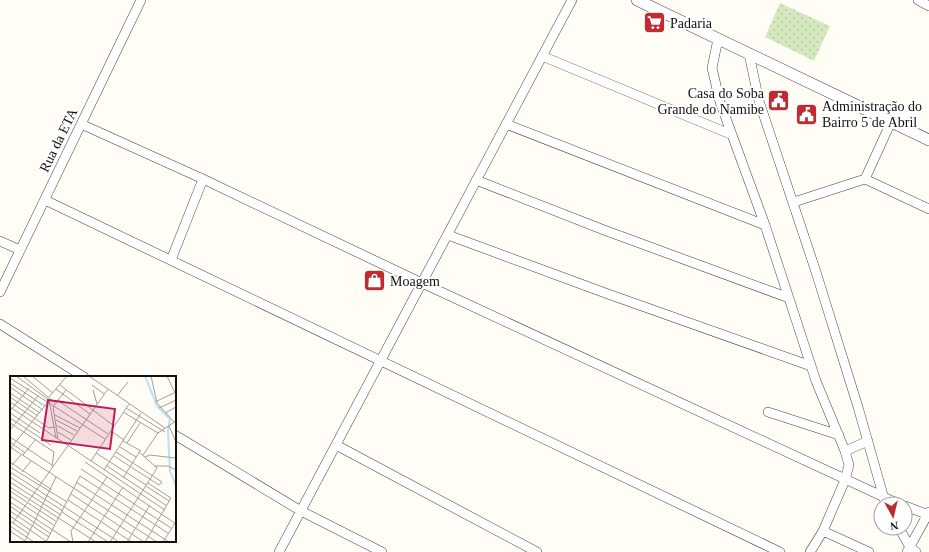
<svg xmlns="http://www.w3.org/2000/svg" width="929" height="552" font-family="Georgia,serif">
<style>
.park{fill:url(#park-dots)}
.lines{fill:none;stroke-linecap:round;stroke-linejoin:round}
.minor-casing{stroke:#444;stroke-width:10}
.tertiary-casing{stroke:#444;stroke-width:12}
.minor{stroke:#fff;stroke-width:9}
.tertiary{stroke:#fff;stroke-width:11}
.labels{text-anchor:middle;stroke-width:4;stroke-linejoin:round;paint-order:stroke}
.poi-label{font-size:14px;fill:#111;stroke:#fff;text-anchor:start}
.street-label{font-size:14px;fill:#111;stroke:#fff}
.inset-river{fill:none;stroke:#bbdff5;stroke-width:2}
.inset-road{fill:none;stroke:#a09f9a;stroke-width:1}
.view{fill:#c2185b;fill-opacity:0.15;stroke:#c2185b;stroke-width:2}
.inset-edge{fill:none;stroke:#111;stroke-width:2}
</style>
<defs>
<pattern id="park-dots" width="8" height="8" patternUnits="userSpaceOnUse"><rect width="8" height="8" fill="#d4e9bf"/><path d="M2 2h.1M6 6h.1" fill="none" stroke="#b5c7a3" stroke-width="1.8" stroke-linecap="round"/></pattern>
</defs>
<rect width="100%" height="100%" fill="#fffdf5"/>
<path class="park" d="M780,3L830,26L814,61L765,37Z"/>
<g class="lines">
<defs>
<path id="minor" d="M918,0L929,6
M718,39L712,68L720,102L765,225L816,381L845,451L849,465L845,480L823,531L810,552
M749,54L759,101L816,272L858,407L885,502
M542,56L730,134
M81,124L203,179L422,283L899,504
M506,124L765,225
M865,179L891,122
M476,180L604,230L789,298
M45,200L780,552
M794,202L865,179L929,209
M448,235L608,294L811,366
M0,241L20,250
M171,260L203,179
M0,292L141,0
M0,324L84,377
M768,412L839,435
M175,435L301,511L382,552
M336,445L537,552
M845,451L868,441
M905,506L929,515
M899,528L910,547L916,552
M823,531L869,552
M279,552L572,0
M907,552L929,512"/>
<path id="tertiary" d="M637,0L929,140"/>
</defs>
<use href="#minor" class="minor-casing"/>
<use href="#tertiary" class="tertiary-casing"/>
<use href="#minor" class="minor"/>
<use href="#tertiary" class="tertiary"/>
</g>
<defs>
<symbol id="supermarket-square" viewBox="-11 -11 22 22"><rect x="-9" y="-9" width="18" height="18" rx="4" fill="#be2c32" stroke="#fff"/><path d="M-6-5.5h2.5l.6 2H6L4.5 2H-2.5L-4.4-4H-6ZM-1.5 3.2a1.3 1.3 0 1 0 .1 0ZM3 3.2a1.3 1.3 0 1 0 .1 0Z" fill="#fff"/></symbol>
<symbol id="civic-square" viewBox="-11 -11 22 22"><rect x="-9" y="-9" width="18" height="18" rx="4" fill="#be2c32" stroke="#fff"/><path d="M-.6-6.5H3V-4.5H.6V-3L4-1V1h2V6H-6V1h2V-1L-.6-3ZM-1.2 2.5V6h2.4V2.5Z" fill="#fff"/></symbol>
<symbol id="shop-square" viewBox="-11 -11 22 22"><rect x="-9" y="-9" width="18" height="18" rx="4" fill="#be2c32" stroke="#fff"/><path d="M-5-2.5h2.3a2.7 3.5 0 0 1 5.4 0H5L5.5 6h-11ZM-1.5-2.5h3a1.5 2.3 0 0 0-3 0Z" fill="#fff"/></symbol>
</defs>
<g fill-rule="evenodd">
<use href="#supermarket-square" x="642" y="10" width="25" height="25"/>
<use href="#civic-square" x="766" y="88" width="25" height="25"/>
<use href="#civic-square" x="794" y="102" width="25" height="25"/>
<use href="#shop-square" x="362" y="268" width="25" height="25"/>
</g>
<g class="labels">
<g class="poi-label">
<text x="670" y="28">Padaria</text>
<text x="764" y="98" text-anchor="end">Casa do Soba<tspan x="764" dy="16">Grande do Namibe</tspan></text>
<text x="822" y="111">Administração do<tspan x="822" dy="16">Bairro 5 de Abril</tspan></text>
<text x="390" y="286">Moagem</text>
</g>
<g class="street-label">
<text transform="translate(58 140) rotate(-64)" y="5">Rua da ETA</text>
</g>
</g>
<g transform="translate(10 376)">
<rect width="166" height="166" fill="#fffdf5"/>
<path class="inset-river" d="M135,0L147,30L160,43L158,55L160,95L166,110"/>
<path class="inset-road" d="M6,0L39,24L46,62M13,0L45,27M22,0L43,17M79,0L155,52M141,0L147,27L164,46M157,0L165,17M0,2L95,63M0,7L35,30M50,9L104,50M82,9L94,18M0,11L33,34M46,13L80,38M83,14L87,28M0,17L30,37M107,20L118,6M0,21L28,40M39,21L57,0M47,24L98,58M147,25L166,16M0,26L39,52L44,51M0,31L155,134M116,32L155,56M149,32L166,24M0,35L19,12M113,36L148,57M0,37L30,57M155,37L166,31M45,39L70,52M0,42L41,69M46,44L67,55M0,47L44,76L42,91M46,49L64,59M159,50L166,66M0,54L28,20M101,55L114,64M48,56L61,64M0,61L42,89M48,63L43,31L56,14M113,65L131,75M0,66L15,77M117,67L130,47M0,71L147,166M110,71L126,81M0,73L38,26M86,77L136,109M13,79L26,63M133,79L148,57L166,45M104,80L149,109L152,106L106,76M135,81L140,79L165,82M81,85L119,28M0,86L42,114M75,86L166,148M2,89L11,79M97,90L157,130M144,90H158L166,94M0,91L57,126M71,93L161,152M94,94L131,37M0,96L109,166M12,96L21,85M0,101L53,135M113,102L130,75M0,106L51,139M66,106L159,166M136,110L159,125M0,111L86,166M0,115L47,146M61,118L134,166M0,120L45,150M58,124L122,166M0,126L61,166M0,130L41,158M0,135L39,161M52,136L98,166M0,140L36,165M0,145L19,158M3,147L98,13M0,150L24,166M0,155L15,165M15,165L46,101M36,166L70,100L158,157M63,166L61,155L97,101M78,166L113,111M100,166L147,92L129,76M117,166L140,129M135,166L161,122L138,107M153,166L165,147"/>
<path class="view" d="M38,24L105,33L100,73L32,64Z"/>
<rect width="166" height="166" class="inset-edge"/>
</g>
<g transform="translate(893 516) rotate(172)"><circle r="19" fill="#ffffff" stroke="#a0a0a0"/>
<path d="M0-3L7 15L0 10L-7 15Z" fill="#be2c32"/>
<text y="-6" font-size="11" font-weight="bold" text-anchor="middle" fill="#111111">N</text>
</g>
</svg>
